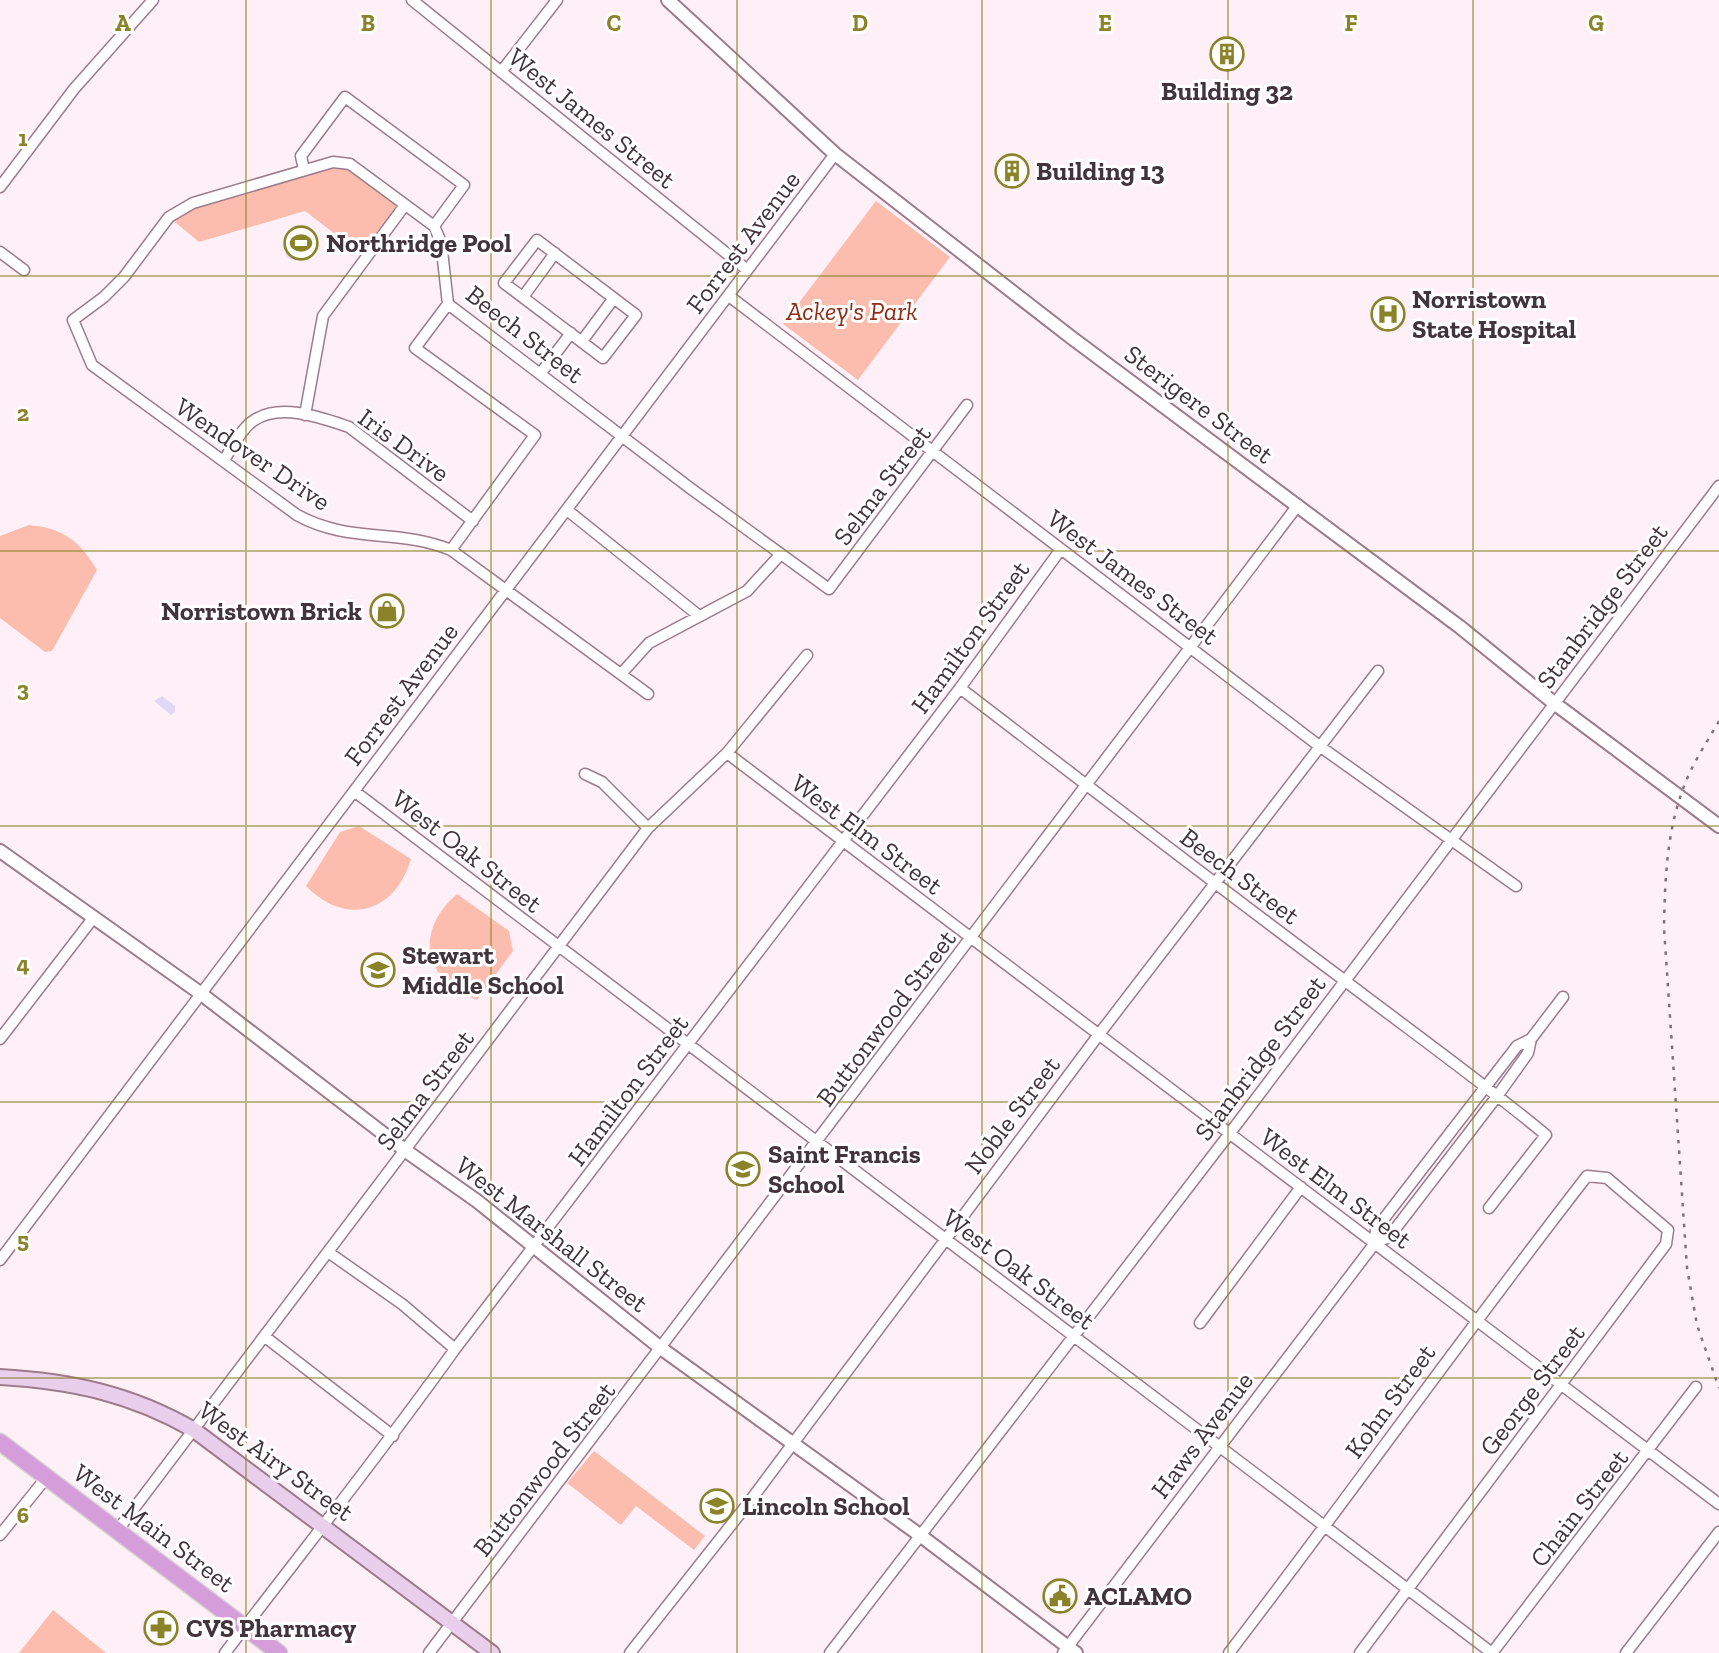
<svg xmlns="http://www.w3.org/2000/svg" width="1719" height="1653" font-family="'Zilla Slab',serif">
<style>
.green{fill:#fcbdae}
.water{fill:#e1d7f6}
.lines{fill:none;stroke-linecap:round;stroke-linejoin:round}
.minor-casing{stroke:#9c7c8c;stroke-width:13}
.tertiary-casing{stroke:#9c7c8c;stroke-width:16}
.secondary-casing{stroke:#9c7c8c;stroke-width:18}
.primary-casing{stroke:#d5d2d4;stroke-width:19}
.minor{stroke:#fff;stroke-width:10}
.tertiary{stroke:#fff;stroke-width:12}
.secondary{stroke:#eacfec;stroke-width:14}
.primary{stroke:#d59eda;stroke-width:16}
.rail{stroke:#817279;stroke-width:2.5;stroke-dasharray:3.5 7;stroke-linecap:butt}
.grid{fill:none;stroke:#8b832a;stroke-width:2;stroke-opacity:0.55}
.labels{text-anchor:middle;stroke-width:6;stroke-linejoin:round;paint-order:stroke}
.poi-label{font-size:26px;font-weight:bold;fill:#42343b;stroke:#fff;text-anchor:start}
.street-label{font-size:26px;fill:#42343b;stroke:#fff}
.park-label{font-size:26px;font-style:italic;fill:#922c15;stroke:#fff}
.grid-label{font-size:23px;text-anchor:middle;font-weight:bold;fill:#8b832a;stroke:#fff;stroke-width:6;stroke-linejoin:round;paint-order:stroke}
</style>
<rect width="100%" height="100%" fill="#fff0f7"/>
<path class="green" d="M350,164L405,205L365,257L305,211L199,242L169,217C222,186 290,172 350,164Z
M876,201L950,257L858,380L783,324Z
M29,525C63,528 80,541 97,570L52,651L45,652L0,618V536Z
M359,826L411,859C395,913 346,927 306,886L340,832Z
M457,894L509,931L513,951L477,1000C424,981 413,932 457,894Z
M594,1451L705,1536L694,1550L636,1506L621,1525L567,1483Z
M53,1610L106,1653H19Z"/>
<path class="water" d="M296,227L317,247L305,260L298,253L291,260L285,254L291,247L284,240Z
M162,696L175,706V712L171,715L154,701Z"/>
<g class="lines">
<defs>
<path id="minor" d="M412,0L746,269
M501,72L557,0
M304,170L301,156L345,97L464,185L434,226
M0,187L74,89L153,0
M537,240L636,315L603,358L504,283Z
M0,252L24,270
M729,296L1318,745L1516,886
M523,297L555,253
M448,304L415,348L535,435L451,550
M582,341L614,298
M540,374L571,333
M305,415L323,316L405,205
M224,460C232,448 241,429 253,421C280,402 322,418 349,427L473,521
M567,510L698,615
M621,674L649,643L747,591L780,555
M960,688C1088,786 1215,884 1344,980C1412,1032 1481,1081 1546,1135L1489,1208
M648,694L451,550C397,528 350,544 297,515L92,365L73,320L104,297L124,277L169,217L193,203L333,162L350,164L434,226L441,242L448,304L690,488L829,589L967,405
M727,753L1719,1504
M585,774L602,782L648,828
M354,791L1492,1653L1696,1387
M0,1039L94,917
M1375,1243L1376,1229L1517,1046L1531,1039
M328,1252L402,1304L455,1349
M0,1260L835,154
M1200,1323L1301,1187
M264,1336L393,1436
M117,1531L648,828L727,753L807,655
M0,1535L46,1478
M225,1653C302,1552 381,1453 455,1349L960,688L1061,549
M429,1653L1298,505
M630,1653L750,1501L1100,1033L1378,671
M830,1653L1230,1133L1719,486
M1063,1653L1375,1243L1389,1237L1498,1095L1528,1053L1531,1039L1563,997
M1229,1653C1350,1495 1465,1333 1587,1176L1607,1178L1668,1230L1666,1244L1360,1653
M1626,1653L1719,1532"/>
<path id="tertiary" d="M668,0L835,154L1072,338L1460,627L1554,703L1719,826
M0,851L200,993L406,1151L477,1201L662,1349L921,1536L1076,1653"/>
<path id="secondary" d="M0,1377C71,1381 132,1394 194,1430L492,1653"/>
<path id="primary" d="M0,1442L279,1653"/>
</defs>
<use href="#minor" class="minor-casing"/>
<use href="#tertiary" class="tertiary-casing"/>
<use href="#secondary" class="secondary-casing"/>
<use href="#primary" class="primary-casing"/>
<use href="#minor" class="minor"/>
<use href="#tertiary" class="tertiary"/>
<use href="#secondary" class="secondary"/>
<use href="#primary" class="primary"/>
<path class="rail" d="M1719,721C1710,737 1700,752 1692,768C1667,818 1665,874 1664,928L1687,1268L1697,1325L1719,1388"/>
</g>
<path class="grid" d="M246,0V1653M491,0V1653M737,0V1653M982,0V1653M1228,0V1653M1473,0V1653M0,276H1719M0,551H1719M0,826H1719M0,1102H1719M0,1378H1719"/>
<defs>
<symbol id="building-ring" viewBox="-11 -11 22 22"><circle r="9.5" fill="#fff" stroke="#8b832a" stroke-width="1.5"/><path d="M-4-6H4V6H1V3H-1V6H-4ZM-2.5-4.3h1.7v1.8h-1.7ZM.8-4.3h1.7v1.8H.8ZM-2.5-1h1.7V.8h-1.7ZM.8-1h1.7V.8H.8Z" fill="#8b832a"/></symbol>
<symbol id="stadium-ring" viewBox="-11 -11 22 22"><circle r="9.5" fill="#fff" stroke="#8b832a" stroke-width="1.5"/><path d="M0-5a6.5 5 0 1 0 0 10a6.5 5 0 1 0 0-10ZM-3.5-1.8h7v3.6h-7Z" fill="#8b832a"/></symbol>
<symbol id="hospital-ring" viewBox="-11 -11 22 22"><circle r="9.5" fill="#fff" stroke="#8b832a" stroke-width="1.5"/><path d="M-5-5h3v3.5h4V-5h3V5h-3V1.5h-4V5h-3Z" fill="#8b832a"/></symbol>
<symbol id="shop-ring" viewBox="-11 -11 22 22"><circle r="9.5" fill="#fff" stroke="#8b832a" stroke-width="1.5"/><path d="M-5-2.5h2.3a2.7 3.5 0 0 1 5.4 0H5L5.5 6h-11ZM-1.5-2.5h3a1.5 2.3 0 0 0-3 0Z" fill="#8b832a"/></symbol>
<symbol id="school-ring" viewBox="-11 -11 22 22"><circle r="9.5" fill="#fff" stroke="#8b832a" stroke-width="1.5"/><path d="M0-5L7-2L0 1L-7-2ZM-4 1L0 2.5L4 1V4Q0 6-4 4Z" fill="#8b832a"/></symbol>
<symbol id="civic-ring" viewBox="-11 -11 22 22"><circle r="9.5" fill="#fff" stroke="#8b832a" stroke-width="1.5"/><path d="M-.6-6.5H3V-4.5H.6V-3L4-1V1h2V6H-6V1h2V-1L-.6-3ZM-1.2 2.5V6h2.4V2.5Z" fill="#8b832a"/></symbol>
<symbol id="pharmacy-ring" viewBox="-11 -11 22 22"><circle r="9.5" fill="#fff" stroke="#8b832a" stroke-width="1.5"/><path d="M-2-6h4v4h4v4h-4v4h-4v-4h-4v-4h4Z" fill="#8b832a"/></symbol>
</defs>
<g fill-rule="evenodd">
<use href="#building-ring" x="1208" y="35" width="38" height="38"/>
<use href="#building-ring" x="993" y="152" width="38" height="38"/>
<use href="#stadium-ring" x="282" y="224" width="38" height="38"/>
<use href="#hospital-ring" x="1369" y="295" width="38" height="38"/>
<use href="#shop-ring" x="368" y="592" width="38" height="38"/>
<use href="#school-ring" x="359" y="951" width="38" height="38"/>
<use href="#school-ring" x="724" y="1150" width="38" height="38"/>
<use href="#school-ring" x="698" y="1487" width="38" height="38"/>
<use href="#civic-ring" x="1041" y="1577" width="38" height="38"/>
<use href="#pharmacy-ring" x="142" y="1609" width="38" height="38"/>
</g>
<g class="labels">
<g class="poi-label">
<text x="1227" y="100" text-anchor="middle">Building 32</text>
<text x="1036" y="180">Building 13</text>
<text x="326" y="252">Northridge Pool</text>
<text x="1412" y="308">Norristown<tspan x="1412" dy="30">State Hospital</tspan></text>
<text x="362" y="620" text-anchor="end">Norristown Brick</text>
<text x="402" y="964">Stewart<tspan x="402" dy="30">Middle School</tspan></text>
<text x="768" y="1163">Saint Francis<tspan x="768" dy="30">School</tspan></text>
<text x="742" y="1515">Lincoln School</text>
<text x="1084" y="1605">ACLAMO</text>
<text x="186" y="1637">CVS Pharmacy</text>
</g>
<g class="street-label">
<text transform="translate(592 118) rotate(39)" y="9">West James Street</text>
<text transform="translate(743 242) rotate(-53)" y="9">Forrest Avenue</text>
<text transform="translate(525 334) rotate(38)" y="9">Beech Street</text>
<text transform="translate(1199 404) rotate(37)" y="9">Sterigere Street</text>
<text transform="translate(404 445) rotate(36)" y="9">Iris Drive</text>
<text transform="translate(253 454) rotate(34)" y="9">Wendover Drive</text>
<text transform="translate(882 485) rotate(-53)" y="9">Selma Street</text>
<text transform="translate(1133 577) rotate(37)" y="9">West James Street</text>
<text transform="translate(1602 606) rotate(-53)" y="9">Stanbridge Street</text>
<text transform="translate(970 637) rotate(-54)" y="9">Hamilton Street</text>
<text transform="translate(401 694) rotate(-53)" y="9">Forrest Avenue</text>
<text transform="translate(867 834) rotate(37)" y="9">West Elm Street</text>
<text transform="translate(467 851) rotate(38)" y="9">West Oak Street</text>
<text transform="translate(1240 876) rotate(37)" y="9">Beech Street</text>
<text transform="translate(886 1018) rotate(-53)" y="9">Buttonwood Street</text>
<text transform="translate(1260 1058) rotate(-53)" y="9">Stanbridge Street</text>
<text transform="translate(425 1090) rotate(-53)" y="9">Selma Street</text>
<text transform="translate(628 1090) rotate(-53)" y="9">Hamilton Street</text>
<text transform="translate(1012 1115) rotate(-53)" y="9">Noble Street</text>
<text transform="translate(1336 1188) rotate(37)" y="9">West Elm Street</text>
<text transform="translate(552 1234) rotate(38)" y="9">West Marshall Street</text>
<text transform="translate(1019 1269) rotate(37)" y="9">West Oak Street</text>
<text transform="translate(1532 1390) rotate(-53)" y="9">George Street</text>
<text transform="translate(1390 1401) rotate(-54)" y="9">Kohn Street</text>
<text transform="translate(1202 1435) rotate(-53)" y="9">Haws Avenue</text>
<text transform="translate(276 1461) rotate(36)" y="9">West Airy Street</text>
<text transform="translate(544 1469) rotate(-52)" y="9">Buttonwood Street</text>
<text transform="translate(1579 1508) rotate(-52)" y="9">Chain Street</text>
<text transform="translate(154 1528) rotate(37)" y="9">West Main Street</text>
</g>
<g class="park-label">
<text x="852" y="320">Ackey's Park</text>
</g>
</g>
<g class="grid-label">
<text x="123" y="31">A</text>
<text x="368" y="31">B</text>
<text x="614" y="31">C</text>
<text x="860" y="31">D</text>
<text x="1105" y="31">E</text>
<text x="1351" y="31">F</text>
<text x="1596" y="31">G</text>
<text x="23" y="146">1</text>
<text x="23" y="421">2</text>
<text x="23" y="697">3</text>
<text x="23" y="972">4</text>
<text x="23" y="1248">5</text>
<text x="23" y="1523">6</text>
</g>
</svg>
